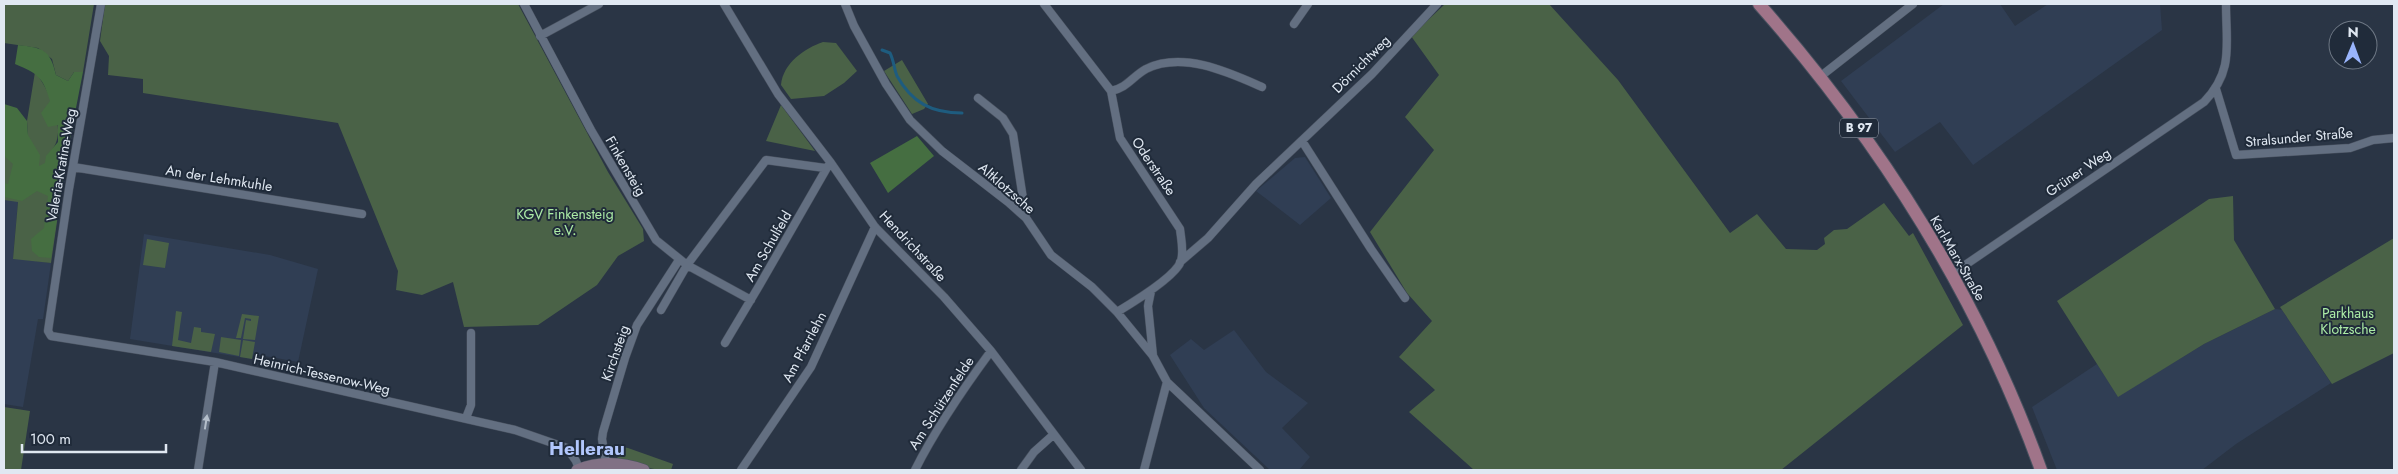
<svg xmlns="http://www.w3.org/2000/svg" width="2398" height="474" font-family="Jost,sans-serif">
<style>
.built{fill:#303e54}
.green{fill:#4a6247}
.forest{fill:#456e41}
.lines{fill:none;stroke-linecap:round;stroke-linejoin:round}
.stream{stroke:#1e5c7f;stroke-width:3}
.street-casing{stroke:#48515f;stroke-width:9}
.secondary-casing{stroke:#48515f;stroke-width:12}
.primary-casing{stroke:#48515f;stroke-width:14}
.street{stroke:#636f81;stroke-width:8}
.secondary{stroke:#817185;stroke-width:11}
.primary{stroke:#a07489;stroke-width:12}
.oneway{fill:#b4beca}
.labels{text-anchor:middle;stroke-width:4;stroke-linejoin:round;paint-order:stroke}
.shield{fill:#202b3a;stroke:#a6afbb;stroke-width:1}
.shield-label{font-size:12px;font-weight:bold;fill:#e0e8f2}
.street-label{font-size:14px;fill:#e0e8f2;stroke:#202b3a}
.park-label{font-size:14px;fill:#aceca6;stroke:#202b3a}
.district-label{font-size:19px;font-weight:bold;fill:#b1c6fc;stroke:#202b3a}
</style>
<rect width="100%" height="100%" fill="#2a3545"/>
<path class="built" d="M1944,4H2000L2015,26L2048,4H2160L2162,30L1973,165L1940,122L1895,152L1841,81Z
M1305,157L1331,198L1300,225L1256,191L1295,158Z
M4,200L18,201L13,258L51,263L43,319H38L23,407L4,404Z
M144,234L270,255L318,269L298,362L254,354L252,359L130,339Z
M2275,309L2282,310L2331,383L2236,444L2202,470H2057L2032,407L2097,364L2118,396L2204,344Z
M1234,330L1266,372L1308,403L1282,428L1310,457L1299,470H1270L1204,408L1170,355L1191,339L1204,350Z"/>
<path class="green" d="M4,4H94L83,72H74L68,81L56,75L52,59L38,48L4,43Z
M105,4H518L608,172L643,229L644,241L618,256L597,285L538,325L464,327L453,282L422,295L396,290L398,271L338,123L143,93V79L108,75L109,56L100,41Z
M1445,4H1549L1618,80L1730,233L1757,214L1786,249L1817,250L1825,244L1824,238L1834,230L1847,229L1884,203L1909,236L1913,233L1963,325L1781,470H1474L1409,412L1435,390L1399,357L1432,321L1407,293L1370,232L1434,150L1405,117L1439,75L1411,36Z
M823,42L836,43L857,71L844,83L824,96L791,99L781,85C783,63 805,48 823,42Z
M902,60L928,104L924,109L912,114L884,71Z
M35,72C49,89 68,130 52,150L67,153L51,263L13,259L18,202L4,200V142L28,135L27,121Z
M781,105L815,151L766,141Z
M2233,196L2234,240L2275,309L2204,344L2118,397L2057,301L2209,199Z
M2394,238V353L2332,384L2280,307Z
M147,239L169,243L165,268L143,265Z
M176,311L182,312L178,340L191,343L194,327L201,328V332L215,334L211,352L172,346Z
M242,314L259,316L255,340L243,339L246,320L251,321V319L245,318L241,338H236Z
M221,337L241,340L239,356L219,352Z
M243,340L255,342L252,359L240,357Z
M4,407L30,411L21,470H4Z
M608,444L628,448L673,464L671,470C654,470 611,465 608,444Z"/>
<path class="forest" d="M18,45C43,48 50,49 56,75L68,81L74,72H83L67,154L51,258L39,257L32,251L31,239L44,228L48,196L37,191L22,201L4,197V183L8,184L13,164L4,156V104L17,108L27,121L28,135L40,155L39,166L45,163L46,156L58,142V125L48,127L41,113L50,101C43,77 37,73 15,64Z
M917,136L934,156L888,193L870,163Z"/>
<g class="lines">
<path class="stream" d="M882,50L890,53C894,61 894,69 897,76C912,103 932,113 962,113"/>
<defs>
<path id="street" d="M101,4L69,189L48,331L51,336L215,362L515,430L567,448L576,461L579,469
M524,4L591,130L656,240L687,265L751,300
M724,4L778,94L831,163L875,227L944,297L991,351L1081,470
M845,4L854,26L886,84L910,120L942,151L1008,202L1026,218L1051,255L1092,287L1117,312L1153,356L1167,382L1260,470
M1044,4L1111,91L1120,138L1180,229C1181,239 1184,250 1181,261C1176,276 1132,303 1117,312
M1294,24L1308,4
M540,36L599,4
M1821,76L1913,4
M2216,89L2236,155L2350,148L2373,140L2394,138
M1111,91C1127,88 1133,76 1146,69C1183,51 1228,72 1262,87
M978,98L1003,118L1013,134L1026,218
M1302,141L1371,249L1405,298
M73,167L362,214
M1180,262L1208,238L1256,184L1372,74L1437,4
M1952,274L2204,102C2234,71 2226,45 2226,4
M1151,291L1148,306L1153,356
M661,310L687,265L766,160L825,168
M725,343L759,286L828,166
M466,418L471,405V333
M606,463L602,439L603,432L625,358L637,325L679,260
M198,470L215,362
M741,470L811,367L875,227
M915,470C936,428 963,389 991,351
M1021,470L1034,452L1053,435
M1144,470L1167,382"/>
<path id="secondary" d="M577,470C599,461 622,462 644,470"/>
<path id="primary" d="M1759,4C1880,141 1979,298 2041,470"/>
</defs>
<use href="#street" class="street-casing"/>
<use href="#secondary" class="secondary-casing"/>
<use href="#primary" class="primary-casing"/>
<use href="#street" class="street"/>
<use href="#secondary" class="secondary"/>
<use href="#primary" class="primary"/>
</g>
<defs><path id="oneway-solid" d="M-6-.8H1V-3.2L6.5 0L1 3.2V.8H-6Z" transform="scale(1.25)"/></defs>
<use class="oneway" href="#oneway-solid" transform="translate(206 422) rotate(-81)"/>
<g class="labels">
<rect class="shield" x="1840" y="118.5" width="38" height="19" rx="4"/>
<g class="shield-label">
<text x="1859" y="132">B 97</text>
</g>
<g class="street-label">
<text transform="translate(1361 64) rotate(-45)" y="5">Dörnichtweg</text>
<text transform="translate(2299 137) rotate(-5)" y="5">Stralsunder Straße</text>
<text transform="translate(61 165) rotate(-80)" y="5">Valeria-Kratina-Weg</text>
<text transform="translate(626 166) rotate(60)" y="5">Finkensteig</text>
<text transform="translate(1154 166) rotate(56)" y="5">Oderstraße</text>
<text transform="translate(2078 172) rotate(-34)" y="5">Grüner Weg</text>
<text transform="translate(219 178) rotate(9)" y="5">An der Lehmkuhle</text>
<text transform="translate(1007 188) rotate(41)" y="5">Altklotzsche</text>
<text transform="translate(768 246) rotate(-60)" y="5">Am Schulfeld</text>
<text transform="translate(913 246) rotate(47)" y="5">Hendrichstraße</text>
<text transform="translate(1958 258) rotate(60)" y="5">Karl-Marx-Straße</text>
<text transform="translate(804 347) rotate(-62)" y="5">Am Pfarrlehn</text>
<text transform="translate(615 353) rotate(-71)" y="5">Kirchsteig</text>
<text transform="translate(322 374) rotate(13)" y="5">Heinrich-Tessenow-Weg</text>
<text transform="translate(941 403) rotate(-57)" y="5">Am Schützenfelde</text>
</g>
<g class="park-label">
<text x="565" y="219">KGV Finkensteig<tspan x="565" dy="16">e.V.</tspan></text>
<text x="2348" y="318">Parkhaus<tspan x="2348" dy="16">Klotzsche</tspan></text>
</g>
<g class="district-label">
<text x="587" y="455">Hellerau</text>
</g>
</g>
<rect width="2398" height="474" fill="none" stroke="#e0e8f2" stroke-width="10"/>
<g transform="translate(2353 45) rotate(1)"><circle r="24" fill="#202b3a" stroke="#6d7784"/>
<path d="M0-4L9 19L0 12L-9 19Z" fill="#9ab5fd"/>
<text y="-8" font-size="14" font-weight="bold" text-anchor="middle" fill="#e0e8f2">N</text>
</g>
<path d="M22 444v8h144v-8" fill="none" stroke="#e0e8f2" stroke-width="2.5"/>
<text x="30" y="444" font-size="15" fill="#e0e8f2" stroke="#202b3a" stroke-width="4" paint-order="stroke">100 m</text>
</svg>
